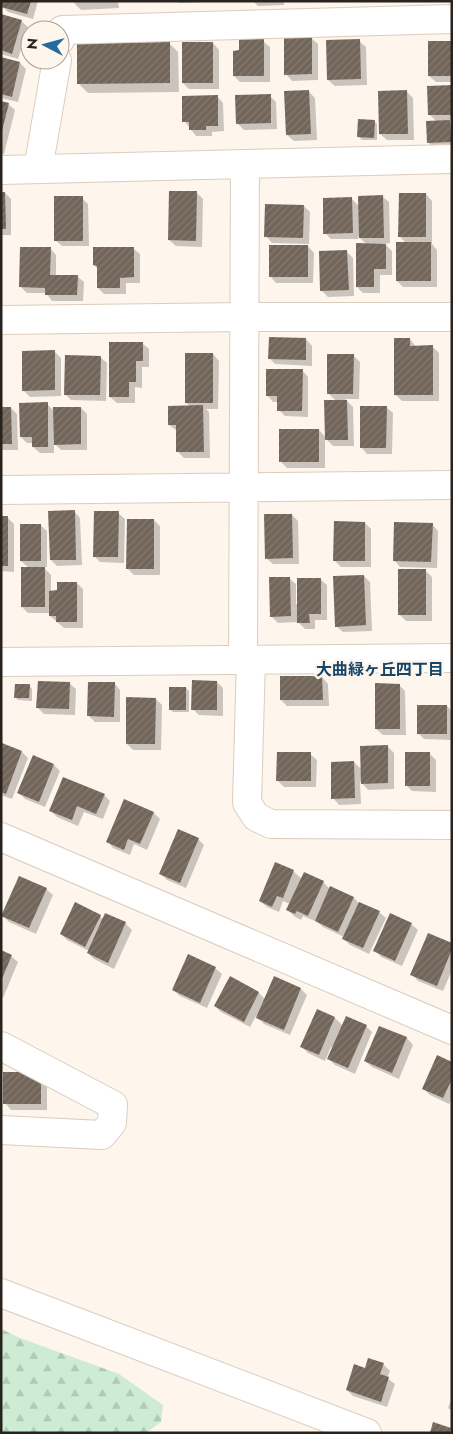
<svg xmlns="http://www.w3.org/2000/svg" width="453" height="1434" font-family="Jost,'Noto Sans JP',sans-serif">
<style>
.forest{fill:url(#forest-firs)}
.shadow{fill:#0003}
.building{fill:url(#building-hatch)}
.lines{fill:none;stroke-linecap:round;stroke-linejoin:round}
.street-casing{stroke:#dbccbe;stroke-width:30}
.street{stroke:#fff;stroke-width:28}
.labels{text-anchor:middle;stroke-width:5;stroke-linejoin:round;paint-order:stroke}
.neighbourhood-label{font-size:16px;font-weight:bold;fill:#154569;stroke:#fef5ed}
</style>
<defs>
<pattern id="forest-firs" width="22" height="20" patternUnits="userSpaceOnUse" patternTransform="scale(1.25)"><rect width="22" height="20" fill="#cdecd3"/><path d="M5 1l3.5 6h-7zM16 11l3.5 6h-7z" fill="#b0cab5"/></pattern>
<pattern id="building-hatch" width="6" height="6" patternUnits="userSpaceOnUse" patternTransform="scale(1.25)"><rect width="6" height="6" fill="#726559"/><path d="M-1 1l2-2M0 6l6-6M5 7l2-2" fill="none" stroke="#857b72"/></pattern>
</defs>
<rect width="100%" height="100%" fill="#fef5ed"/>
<path class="forest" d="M1,1329L20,1338L119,1374L163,1405L161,1422L146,1433H1Z"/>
<path class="shadow" d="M3,1H38L33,19L8,12L2,6Z
M74,1H118L119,8L81,10L75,4Z
M177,1H205V2L179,3Z
M253,1H284V5L258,6Z
M1,15L21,21L28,27L18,59L1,54Z
M311,38L318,44V80L292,81L286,74Z
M263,41L270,47V82H240L234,76Z
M359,41L366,47L367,85L335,86L328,80Z
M452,42V82H436L429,76Z
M169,43L178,52L179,92L88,93L79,84Z
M213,43L219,50V89H189L183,83Z
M1,58L20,63L26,69L18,102L1,98Z
M452,87V121H448L452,124V144L431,145L428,142L437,122L430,115Z
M308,91L315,98L317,140L294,141L287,135Z
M407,92L413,98L414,140H387L380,134Z
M217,96L223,103L224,131L212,132V136H196L184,121Z
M270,96L276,102L277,129L244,130L237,123Z
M1,102L8,104L15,110L4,154L1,153Z
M374,121L377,124V140H362L359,137Z
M196,192L203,199L202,247L176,246L169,240Z
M1,193H5L11,199V235H1Z
M426,194L432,201V244L437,250V287H403L397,281L407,244L400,237Z
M382,196L389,202L390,243L385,244L392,251V275H380V293H363L357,287L367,245L358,236V239H331L325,233L351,198L360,207Z
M82,198L88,204L89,246H62L55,240Z
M304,206L310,212L309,244L272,243L266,236Z
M308,246L314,253L313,283H276L270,276Z
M50,248L56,255V276H77L84,282L83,301H52L46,293H27L21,287Z
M133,248L140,254V283H126V294H104L98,288V269L94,265Z
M347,252L353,258L354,296L328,297L321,290Z
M306,339L312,346V366L275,364L269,358Z
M410,339L416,347H433L439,353V401H402L396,395Z
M142,343L149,349V367H142V388L135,387V403H117L110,397Z
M55,352L61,358V396L30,397L23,390Z
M213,354L219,361L218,409H206L209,412L210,458H184L178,452L177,431L169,425L190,406L186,403Z
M353,355L360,362L359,399H345L353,407L354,446H333L325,438V468H287L280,461L319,430L326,438L336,401L328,393Z
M100,357L107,363L106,401L71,400L65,394Z
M302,370L308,377V417L285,416L279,410V402H273L267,395Z
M47,404L54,411L81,408L87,414V450H61L54,443V453H40L33,447V443H27L21,437Z
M386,407L393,413L392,454H367L361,447Z
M1,408H11L17,414L18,450H1Z
M74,511L80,518L82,565L57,566L51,560Z
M118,513L125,519L124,563L100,562L94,556Z
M292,515L298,521L299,564H273L266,558Z
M1,517L8,518L14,524V572L1,571Z
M154,520L160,526V575H134L127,568Z
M365,523L371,529V567H341L335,561Z
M432,524L438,531L437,568L400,567L394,560Z
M40,525L47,531V567H43L51,575V592L58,591L77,583L83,589V628H64L50,616V613H28L22,607L29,568L21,561Z
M425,570L432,577V621H406L400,615Z
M364,576L370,582L372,631L343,632L336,626Z
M289,578L296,584V604H299L320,579L327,585V620H315V629H305L298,622L278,623L271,616Z
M322,677L328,684L329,706H287L281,700Z
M217,682L223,688V716L199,715L193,709Z
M69,683L76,689L75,715L44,714L38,708Z
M114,683L120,690V722H95L89,716Z
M29,685L32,689V701L18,700L15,697Z
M399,685L405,691L406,735H383L376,729Z
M186,688L189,691V712H173L170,709Z
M156,699L162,705L161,750H133L127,744Z
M447,706L452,711V740L424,739L418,733Z
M2,745L22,752L28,758L12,799L1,795Z
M388,747L394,753V789L368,790L360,781L361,804L339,805L333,798L354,762L362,770Z
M429,753L436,760V792L412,791L406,785Z
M310,754L317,760L316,787H284L277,780Z
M34,757L54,765L60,771L45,807L25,799L19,793Z
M104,795L110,801L103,819L84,812L78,826L57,817L51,811Z
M125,801L154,813L160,819L147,850L134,844L130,855L113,848L107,841Z
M198,839L204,845L186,888L167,880L160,873Z
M293,871L302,879L323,882L330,889L354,898L360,904L379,912L386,918L369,954L350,945L344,939V937L323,927L315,920V921L303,916L301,920L294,916L288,910L290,904L283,901L279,912L267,907L260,901Z
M46,889L53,895L36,934L9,922L3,916Z
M106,914L125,923L132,930L114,969L94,959L88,953L89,951L67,940L61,934L100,916L103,919Z
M411,924L418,930L402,966L381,957L375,950Z
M452,945V970L443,991L418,981L412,974Z
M1,951L11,956L18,962L3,998L1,997Z
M215,968L222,974L207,1008L180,996L173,990Z
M275,978L301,989L307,995L290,1035L264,1024L256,1016L250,1027L221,1012L215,1006L259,993L265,999Z
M318,1011L335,1018L343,1026H366L372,1032L355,1074L335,1065L329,1059L333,1048L331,1047L325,1061L308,1053L302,1047Z
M380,1027L407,1038L413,1045L399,1079L372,1067L365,1061Z
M452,1063V1098L449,1104L430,1095L424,1089Z
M41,1074L47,1080V1110H11L5,1103Z
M383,1364L390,1371L387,1378L395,1384L387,1407L353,1396L347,1390L366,1369Z
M452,1397V1411L448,1408Z"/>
<path class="building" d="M2,1H31L27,14L1,7Z
M1,14L22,20L12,54L1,50Z
M284,37H312V74L284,75Z
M239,39H264V76H233V51L239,50Z
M360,39L361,79L327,80L326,40Z
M428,41H452V76H428Z
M170,42V83L77,84V43Z
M182,42H213V83H182Z
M1,57L20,62L12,97L1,94Z
M452,85V115H428L427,86Z
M309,90L311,134L286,135L284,91Z
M407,90L408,134H379L378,91Z
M271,94V123L236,124L235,95Z
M218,95V126H206V130H189V122H182V96Z
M1,101L9,103L2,131H1Z
M358,119L375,120L374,138L357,137Z
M450,120L451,142L427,143L426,121Z
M169,191H197L196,241L168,240Z
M1,192H5L6,229H1Z
M399,193H426V237H398Z
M383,195L384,238H359L358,196Z
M54,196H83V241H54Z
M352,197L353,233L323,234V198Z
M265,204L304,205L303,238L264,237Z
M396,242H431V281H396Z
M356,243L386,244V269H374V287H356Z
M269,245H308V277H269Z
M20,247H51L50,275H78L77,295H45V288L19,287Z
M93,247H134V277L120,278V288H97V266L93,265Z
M347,250L349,290L320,291L319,251Z
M269,337L306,338V360L268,359Z
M394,338H410V346L433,345V395H394Z
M109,342H143V361H136V382H129V397H109Z
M55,350V390L22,391V351Z
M185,353H213V403H185Z
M327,354H354L353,394H327Z
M65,355L101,356L100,395H64Z
M266,369H303L302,411H277V396H266Z
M324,400H347L348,440H325Z
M48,402V447H32V437H20L19,403Z
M203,405L204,452H176V425H168V406Z
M360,406H387L386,448H360Z
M1,407H11L12,444H1Z
M53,407H81V444L54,445Z
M279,429H319V462H279Z
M75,510L76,560H50L48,511Z
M94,511H119L118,557H93Z
M264,514H292L293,558L265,559Z
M1,516H8V566H1Z
M127,519H154V569H126Z
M334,521L365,522V561H333Z
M394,522L433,523L431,562L393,561Z
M20,524H41V561H20Z
M21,567H45V607H21Z
M398,569H426V615H398Z
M364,575L366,625L335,627L333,576Z
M269,577H290L291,616L270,617Z
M297,578H321V614H309L310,623H297Z
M57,582H77V622H56V616H49V591L57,590Z
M280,676H322L323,700H280Z
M192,680L217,681V710H191Z
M38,681L70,682L69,709L36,708Z
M88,682H115L114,717L87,716Z
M375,683L400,684V729H375Z
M15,684H30L29,698H14Z
M169,687H186V710H169Z
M126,697L156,698L155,744H126Z
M417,705H447V734H417Z
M2,743L22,751L6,794L1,792Z
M388,745V783L361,784L360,746Z
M277,752H311V781H276Z
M405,752H430V786H405Z
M33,755L54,764L39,802L17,793Z
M354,761L355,798L331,799V762Z
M63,777L105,794L96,814L77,806L72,820L49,811Z
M124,799L154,812L140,844L128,839L124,850L106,842Z
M178,829L199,838L180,883L159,874Z
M275,862L294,870L283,898L277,896L272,907L259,901Z
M304,872L324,881L308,916L297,911L295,914L286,910Z
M19,876L47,888L29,928L1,916Z
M330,886L354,897L338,932L315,921Z
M75,902L101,915L85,947L60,934Z
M359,902L380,911L363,948L342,939Z
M105,913L126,922L108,963L87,953Z
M390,913L412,923L395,961L373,951Z
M428,933L452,943V949L437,986L410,975Z
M1,950L12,955L1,981Z
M188,954L216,967L200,1003L172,990Z
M230,976L259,992L244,1022L214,1006Z
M274,976L301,988L284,1030L256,1018Z
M317,1009L335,1017L319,1055L300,1047Z
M346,1016L367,1025L348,1068L327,1059Z
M379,1026L407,1037L392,1073L364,1061Z
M437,1055L452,1062V1079L443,1098L422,1089Z
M3,1072H41V1104H3Z
M368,1358L384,1363L380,1374L389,1377L381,1402L346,1390L354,1364L365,1368Z
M433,1422L451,1428L450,1433H430Z"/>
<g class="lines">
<defs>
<path id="street" d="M60,40L62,30L452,19
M38,169L57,60
M1,170L452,159
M1,320L244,317H452
M1,490L452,485
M243,659L245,164
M251,659L247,803L256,817L271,824L452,825
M1,662L452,658
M1,837L452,1030
M1,1046L113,1105L112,1123L102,1135L1,1130
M1,1293L367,1433"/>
</defs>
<use href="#street" class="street-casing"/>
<use href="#street" class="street"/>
</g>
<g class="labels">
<g class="neighbourhood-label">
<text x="380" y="675">大曲緑ヶ丘四丁目</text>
</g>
</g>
<rect width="453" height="1434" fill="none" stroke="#29231e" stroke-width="5"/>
<g transform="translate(45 45) rotate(276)"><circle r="24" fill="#fef5ed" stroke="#a9a19a"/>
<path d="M0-4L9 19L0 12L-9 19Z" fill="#256b9f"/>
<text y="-8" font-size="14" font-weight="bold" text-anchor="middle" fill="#29231e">N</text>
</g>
</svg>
